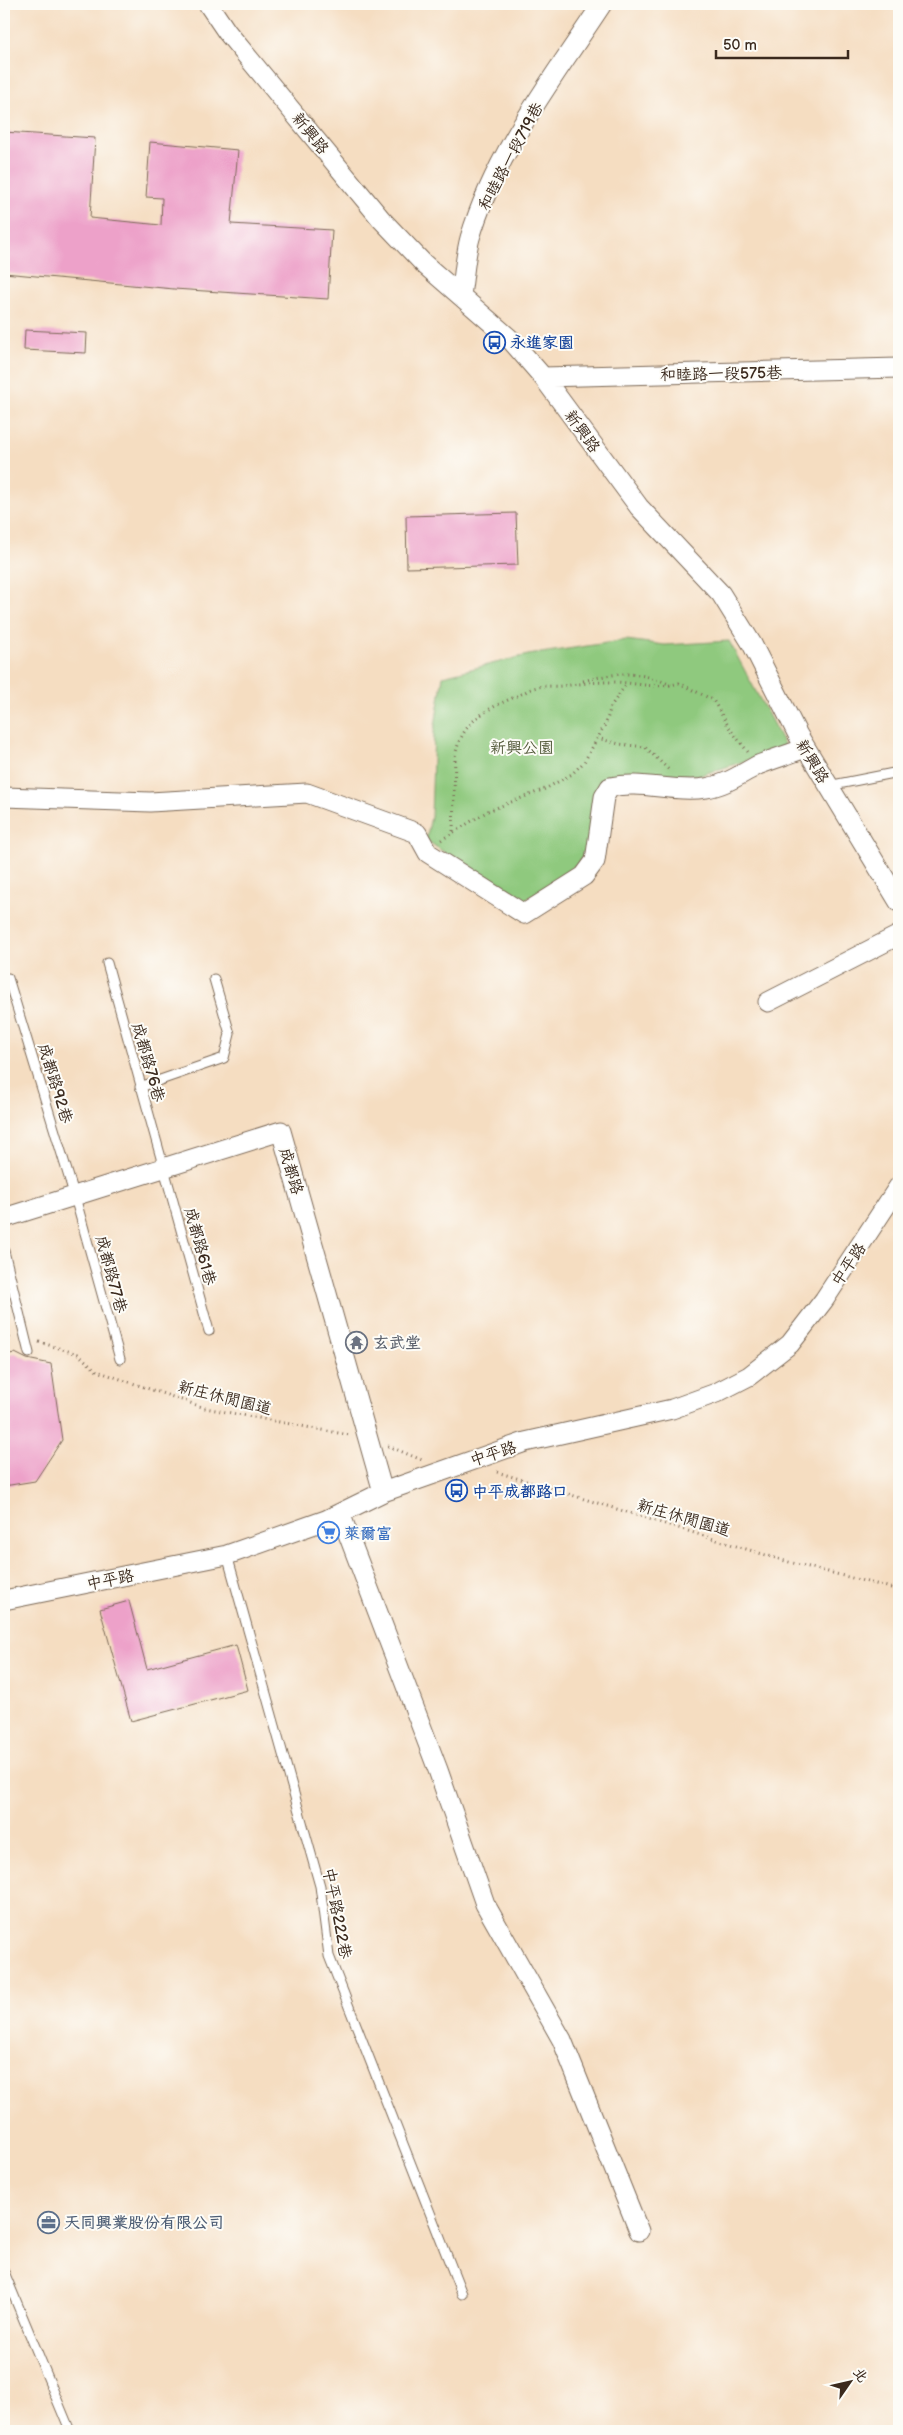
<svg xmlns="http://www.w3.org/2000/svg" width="903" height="2435" font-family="'Balsamiq Sans','LXGW WenKai TC',sans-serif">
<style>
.green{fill:#8fc97e;stroke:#657a4e}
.building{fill:#eda1c9}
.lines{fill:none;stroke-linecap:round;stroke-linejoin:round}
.service-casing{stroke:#7c6957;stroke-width:11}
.minor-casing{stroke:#7c6957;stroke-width:21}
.path{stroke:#7c6957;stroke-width:3;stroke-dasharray:1 4;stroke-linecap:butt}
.service{stroke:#fff;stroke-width:9}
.minor{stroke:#fff;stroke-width:19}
.labels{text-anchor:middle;stroke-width:4;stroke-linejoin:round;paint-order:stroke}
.street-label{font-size:16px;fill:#3b2a1e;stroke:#fdfcf7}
.transit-label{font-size:16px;font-weight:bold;fill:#164399;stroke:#fdfcf7;text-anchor:start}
.park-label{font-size:16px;fill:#545a3b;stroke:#fdfcf7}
.worship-label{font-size:16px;font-weight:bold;fill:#5b616d;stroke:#fdfcf7;text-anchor:start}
.shop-label{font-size:16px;font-weight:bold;fill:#366cbe;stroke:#fdfcf7;text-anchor:start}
.service-label{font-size:16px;font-weight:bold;fill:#4e5e75;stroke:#fdfcf7;text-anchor:start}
</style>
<rect width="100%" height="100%" fill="#fdfcf7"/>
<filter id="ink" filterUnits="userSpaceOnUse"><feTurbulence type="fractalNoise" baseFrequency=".02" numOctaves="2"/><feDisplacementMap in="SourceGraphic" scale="10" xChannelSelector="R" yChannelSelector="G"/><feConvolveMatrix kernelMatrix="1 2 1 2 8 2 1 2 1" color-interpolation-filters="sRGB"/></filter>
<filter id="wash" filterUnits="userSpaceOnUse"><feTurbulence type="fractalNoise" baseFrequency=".0096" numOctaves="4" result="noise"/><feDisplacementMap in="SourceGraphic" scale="20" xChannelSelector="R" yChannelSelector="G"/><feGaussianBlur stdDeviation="1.12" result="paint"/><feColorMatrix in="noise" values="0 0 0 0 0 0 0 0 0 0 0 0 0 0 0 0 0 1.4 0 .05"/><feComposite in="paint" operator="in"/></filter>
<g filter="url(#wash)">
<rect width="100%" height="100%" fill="#f5ddc1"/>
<path class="green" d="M626,640L665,645L729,641L786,748L701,775L624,773L599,790L592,814L594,834L579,863L520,904L426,840L431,817L434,732L443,676L528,655Z"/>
<g id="blocks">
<path class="building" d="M4,132L95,138L90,218L161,225L162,198L146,197L150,142L238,150L231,224L332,230L328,299L174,289L4,273Z
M25,330L87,333L86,353L24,350Z
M516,513L518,565L407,568L406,516Z
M15,1353L27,1359L51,1364L62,1440L35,1481L4,1486V1355Z
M129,1601L147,1669L236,1645L248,1690L131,1721L100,1609Z"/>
</g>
</g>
<g filter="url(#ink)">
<use href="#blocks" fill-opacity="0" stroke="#7c6957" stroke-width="1"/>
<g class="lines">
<defs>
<path id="service" d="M828,786L899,772
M107,963L209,1331
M4,978H8L75,1197L120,1359
M140,1087L224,1058L230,1034L214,979
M4,1251L29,1353
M227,1555L320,1886L329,1956L462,2294
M4,2272L70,2431"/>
<path id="minor" d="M208,4L227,32L381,219L424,264L509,338L543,377L639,507L721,594L752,644L798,735L899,902
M461,295C464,277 465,256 470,238C495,153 554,77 602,4
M543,377L899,368
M4,797L150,802L307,793L417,833L428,853L524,914L584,876L595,861L604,797L610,787C642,780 673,793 706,788C726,785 741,774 758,765C773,759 790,754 805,748
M768,1002L899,935
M4,1218L281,1131L383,1492
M340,1513L438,1770L485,1904L562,2040L639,2231
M4,1600L227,1555L326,1520L383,1492L525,1442L672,1409L716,1393L749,1376L790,1344L824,1300L899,1186"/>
</defs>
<use href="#service" class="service-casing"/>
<use href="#minor" class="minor-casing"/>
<path class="path" d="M583,681C619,672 636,670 671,685
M597,738L619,744L645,747L669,770
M453,831L455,757C461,721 487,709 517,696C524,693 531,688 538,687C546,685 554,687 561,686C578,684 594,682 611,682C635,682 656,690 679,683L713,700L730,729L748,752
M441,840L488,811L545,789L572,774L584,762L606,723L611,706L627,683
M4,1338H14
M39,1342L78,1354L97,1371L205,1408L349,1435
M388,1446L422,1460
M497,1472L785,1561L899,1590"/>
<use href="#service" class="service"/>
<use href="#minor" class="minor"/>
</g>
</g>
<defs>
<symbol id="bus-ring" viewBox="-11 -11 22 22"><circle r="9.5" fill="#fdfcf7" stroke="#1a4fb4" stroke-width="1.5"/><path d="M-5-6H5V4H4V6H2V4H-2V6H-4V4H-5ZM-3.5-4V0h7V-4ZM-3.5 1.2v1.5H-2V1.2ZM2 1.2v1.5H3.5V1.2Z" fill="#1a4fb4"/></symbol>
<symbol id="temple-ring" viewBox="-11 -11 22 22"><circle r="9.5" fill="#fdfcf7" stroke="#6b7280" stroke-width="1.5"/><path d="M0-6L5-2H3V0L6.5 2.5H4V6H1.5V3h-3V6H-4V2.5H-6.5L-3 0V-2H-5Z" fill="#6b7280"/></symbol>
<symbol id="supermarket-ring" viewBox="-11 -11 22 22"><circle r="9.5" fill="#fdfcf7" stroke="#3f7fe0" stroke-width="1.5"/><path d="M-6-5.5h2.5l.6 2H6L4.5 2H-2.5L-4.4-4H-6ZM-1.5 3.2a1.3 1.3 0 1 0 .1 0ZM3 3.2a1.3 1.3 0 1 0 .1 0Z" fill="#3f7fe0"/></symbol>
<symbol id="office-ring" viewBox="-11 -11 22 22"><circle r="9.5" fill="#fdfcf7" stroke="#5c6f8a" stroke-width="1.5"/><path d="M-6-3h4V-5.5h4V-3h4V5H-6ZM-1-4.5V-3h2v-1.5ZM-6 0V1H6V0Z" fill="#5c6f8a"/></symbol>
</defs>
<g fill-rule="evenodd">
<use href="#bus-ring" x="482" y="330" width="25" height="25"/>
<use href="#temple-ring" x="344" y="1330" width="25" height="25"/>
<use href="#bus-ring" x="444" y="1478" width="25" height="25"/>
<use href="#supermarket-ring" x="316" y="1520" width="25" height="25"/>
<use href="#office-ring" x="36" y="2210" width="25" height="25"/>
</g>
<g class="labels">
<g class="street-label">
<text transform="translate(311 133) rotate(51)" y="6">新興路</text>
<text transform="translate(510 156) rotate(-62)" y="6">和睦路一段719巷</text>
<text transform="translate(721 373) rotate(-1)" y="6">和睦路一段575巷</text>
<text transform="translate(583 431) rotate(54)" y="6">新興路</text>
<text transform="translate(813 761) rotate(59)" y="6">新興路</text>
<text transform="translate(149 1062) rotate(74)" y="6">成都路76巷</text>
<text transform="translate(56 1083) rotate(73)" y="6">成都路92巷</text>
<text transform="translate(292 1171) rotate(74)" y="6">成都路</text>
<text transform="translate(201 1246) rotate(75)" y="6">成都路61巷</text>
<text transform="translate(848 1264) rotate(-56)" y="6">中平路</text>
<text transform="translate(112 1274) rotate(75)" y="6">成都路77巷</text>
<text transform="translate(225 1397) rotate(14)" y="6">新庄休閒園道</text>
<text transform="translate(493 1453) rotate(-18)" y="6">中平路</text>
<text transform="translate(684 1517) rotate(16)" y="6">新庄休閒園道</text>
<text transform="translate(110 1579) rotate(-11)" y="6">中平路</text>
<text transform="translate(338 1913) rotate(79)" y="6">中平路222巷</text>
</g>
<g class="transit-label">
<text x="510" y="348">永進家園</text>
<text x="472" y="1497">中平成都路口</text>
</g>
<g class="park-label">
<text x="522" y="753">新興公園</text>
</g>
<g class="worship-label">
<text x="373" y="1348">玄武堂</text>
</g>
<g class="shop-label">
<text x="344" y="1539">萊爾富</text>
</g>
<g class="service-label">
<text x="64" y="2228">天同興業股份有限公司</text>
</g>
</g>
<rect width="903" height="2435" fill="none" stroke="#fdfcf7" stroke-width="20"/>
<g transform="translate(850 2382) rotate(56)" stroke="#fdfcf7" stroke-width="4" paint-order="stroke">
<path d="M0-4L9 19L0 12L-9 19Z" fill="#3b2a1e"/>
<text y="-8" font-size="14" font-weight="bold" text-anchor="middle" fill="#3b2a1e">北</text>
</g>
<path d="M716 50v8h132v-8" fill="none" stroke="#3b2a1e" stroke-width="2.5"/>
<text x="723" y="50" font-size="15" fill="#3b2a1e" stroke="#fdfcf7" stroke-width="4" paint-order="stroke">50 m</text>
</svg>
